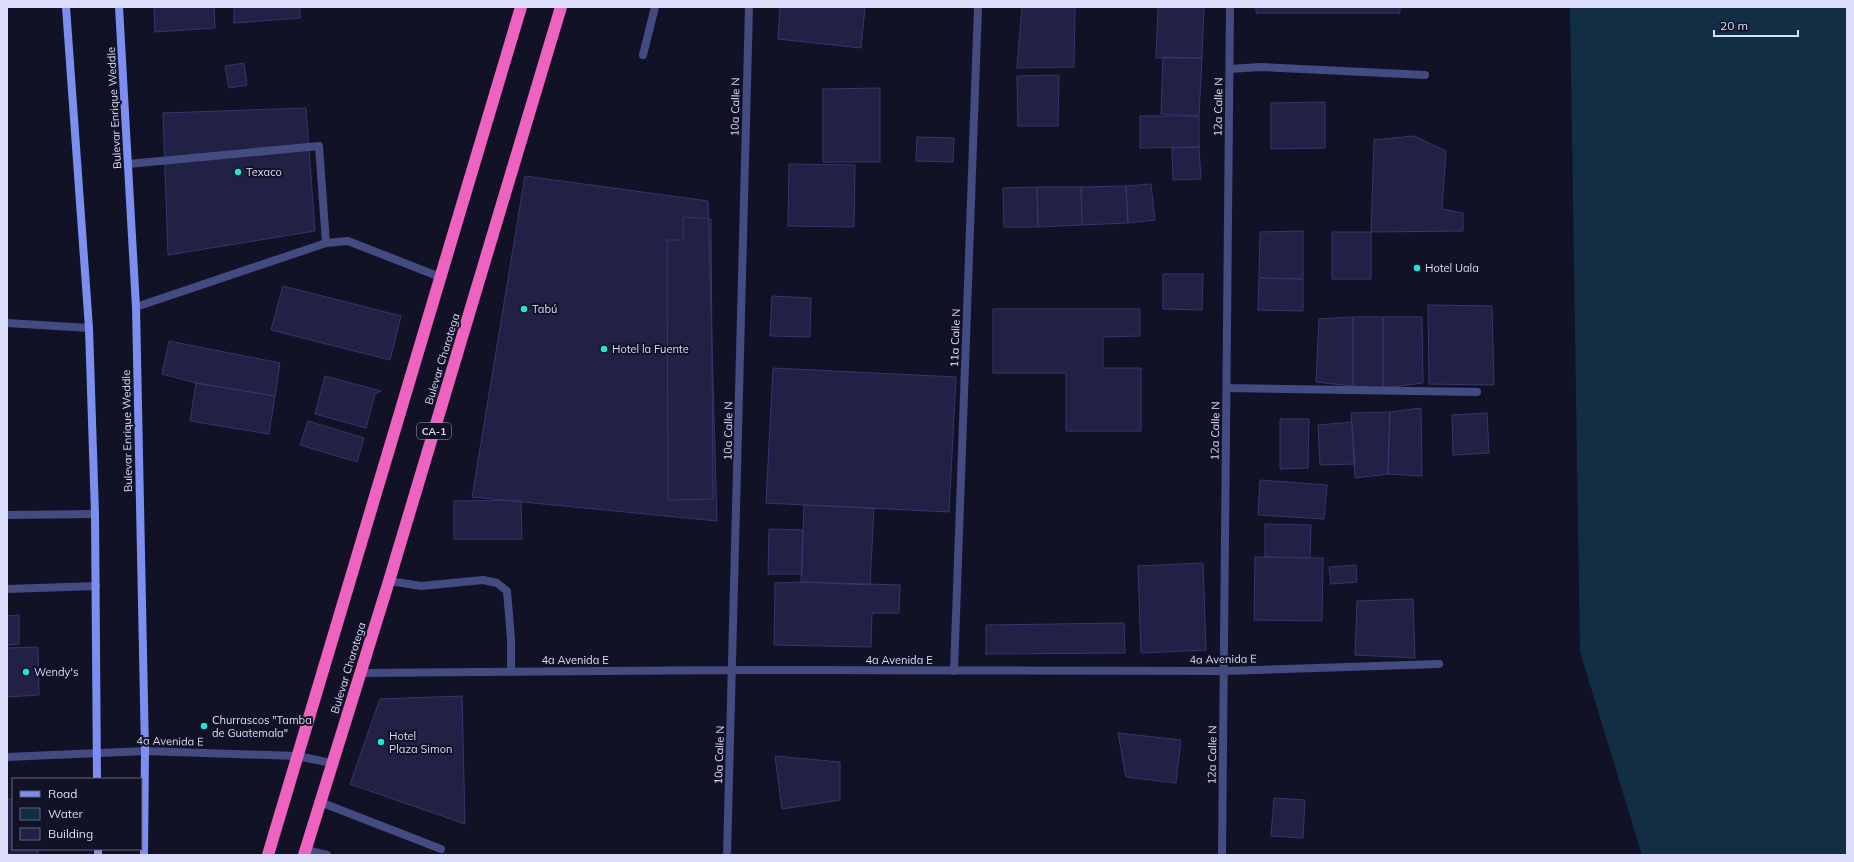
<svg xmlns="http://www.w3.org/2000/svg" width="1854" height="862" font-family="Mulish,sans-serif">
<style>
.water{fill:#122e44}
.building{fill:#212045;stroke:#36356f}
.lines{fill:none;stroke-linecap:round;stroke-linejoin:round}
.lane{stroke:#434b80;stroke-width:8}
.street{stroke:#434b80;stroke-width:8}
.secondary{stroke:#7d8ef1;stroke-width:8}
.highway{stroke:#ee63bf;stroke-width:12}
.poi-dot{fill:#1ce6d7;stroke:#121226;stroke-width:1.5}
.labels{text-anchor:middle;stroke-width:4;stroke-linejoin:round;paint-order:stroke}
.shield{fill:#121226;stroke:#9fa0bb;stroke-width:1}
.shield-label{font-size:10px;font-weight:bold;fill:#dbddfb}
.street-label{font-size:11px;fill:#dbddfb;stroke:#121226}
.poi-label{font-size:11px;fill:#dbddfb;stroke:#121226;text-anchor:start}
</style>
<rect width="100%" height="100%" fill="#121226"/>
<path class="water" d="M1570,7H1847V855H1642L1580,652Z"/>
<path class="building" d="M154,7H214L215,28L155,32Z
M234,7H300V18L234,23Z
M780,7H865L861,48L778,39Z
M1022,7H1075L1074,67L1017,68Z
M1158,7H1204L1202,58H1156Z
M1256,7H1400V13H1256Z
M1163,57L1202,58L1199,116L1161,114Z
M244,63L247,85L229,88L225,66Z
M1059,75L1058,126H1018L1017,76Z
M880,88V162H823V89Z
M1325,102V148L1271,149V103Z
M306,108L315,231L168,255L163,113Z
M1140,116H1199V147L1140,148Z
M1414,136L1446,151L1442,209L1463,213V231L1371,232L1374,140Z
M917,137L954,138L953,162L916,161Z
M1199,147L1201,179L1173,180L1172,148Z
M789,164L855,165L854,227L788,226Z
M525,176L708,201L717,521L472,497Z
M1151,184L1155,220L1128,223L1126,186Z
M1126,186L1128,223L1082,225L1081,187Z
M1037,187H1081L1082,225L1038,227Z
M1037,187L1038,227H1004L1003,188Z
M683,217L711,219L713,499L668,500L667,240H683Z
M1303,231V279L1259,278L1260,232Z
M1332,232H1371V279H1332Z
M1163,274H1203L1202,310L1163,309Z
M1259,278L1303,279V311L1258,310Z
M283,286L401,316L390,360L271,330Z
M772,296L811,298L810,337L770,336Z
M1428,305L1492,306L1494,385L1429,384Z
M993,309H1140V336L1103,337V368H1141V431H1066V373H993Z
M1353,317H1383V388L1353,386Z
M1353,317V386L1316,382L1319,319Z
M1383,317H1422L1423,383L1383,388Z
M169,341L280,363L275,396L196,383L162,374Z
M773,368L956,377L949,512L766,503Z
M325,376L381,391L375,394L366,428L315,414Z
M196,383L275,396L269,434L190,421Z
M1421,408L1422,476L1388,474L1390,412Z
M1390,412L1388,474L1355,478L1351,413Z
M1487,413L1489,453L1453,455L1452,415Z
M1280,419H1309L1308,468L1280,469Z
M308,421L364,438L357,462L300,445Z
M1352,422L1355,464L1320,465L1318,425Z
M1260,480L1327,485L1324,519L1258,515Z
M521,500L522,539H454V501Z
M804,505L874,508L870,585L801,582Z
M1265,524L1311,525L1310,558L1265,557Z
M769,529L803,530L802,574H768Z
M1255,557L1323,558L1322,621L1254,620Z
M1203,563L1206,650L1141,653L1138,566Z
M1356,565L1357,582L1331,584L1329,567Z
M801,582L900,585L899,613H872L871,647L774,645L775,583Z
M1413,599L1415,658L1355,655L1357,601Z
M19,615V644L7,645V616Z
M1124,623L1125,653L986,654V625Z
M38,647L39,695L7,697V648Z
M462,696L465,824L350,784L380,699Z
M1118,733L1181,740L1176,783L1126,777Z
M775,756L840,762V800L782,809Z
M1274,798L1305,800L1303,838L1271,836Z
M7,799H13V849H38V855H7Z"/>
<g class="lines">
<path class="lane" d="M643,55L655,7
M1230,69L1260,67L1425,75
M128,164L319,146L326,243
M136,307L326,243L348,241L440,277
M7,323L89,328
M7,515L95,514
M389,581L421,586L483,580L497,583L507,591L511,639V672
M7,589L96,586
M320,802L441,849
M306,850L327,855"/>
<path class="street" d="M1227,388L1477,392
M954,671L978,7
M359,673L733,670L1224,671L1439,664
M7,757L145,751L297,756L332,763
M727,855L749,7
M1222,855L1230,7"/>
<path class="secondary" d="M66,7L89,328L95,514L97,779
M119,7L136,307L145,751L144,855
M98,849V855"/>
<path class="highway" d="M268,855L521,7
M304,855L389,581L561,7"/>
</g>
<g class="poi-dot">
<circle cx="238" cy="172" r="4"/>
<circle cx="1417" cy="268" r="4"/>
<circle cx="524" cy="309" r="4"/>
<circle cx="604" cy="349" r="4"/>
<circle cx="26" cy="672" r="4"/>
<circle cx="204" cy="726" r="4"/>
<circle cx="381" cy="742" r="4"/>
</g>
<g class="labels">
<rect class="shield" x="417" y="423" width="34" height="16" rx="3"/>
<g class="shield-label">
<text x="434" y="435">CA-1</text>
</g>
<g class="street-label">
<text transform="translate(735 107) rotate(-89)" y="4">10a Calle N</text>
<text transform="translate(1218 107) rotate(-89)" y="4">12a Calle N</text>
<text transform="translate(114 108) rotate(-93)" y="4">Bulevar Enrique Weddle</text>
<text transform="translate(955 338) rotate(-88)" y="4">11a Calle N</text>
<text transform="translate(442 359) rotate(-73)" y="4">Bulevar Chorotega</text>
<text transform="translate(127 431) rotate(-91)" y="4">Bulevar Enrique Weddle</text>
<text transform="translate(728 431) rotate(-89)" y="4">10a Calle N</text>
<text transform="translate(1215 431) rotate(-89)" y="4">12a Calle N</text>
<text transform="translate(1223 659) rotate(-1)" y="4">4a Avenida E</text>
<text x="575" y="664">4a Avenida E</text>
<text x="899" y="664">4a Avenida E</text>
<text transform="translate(348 668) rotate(-73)" y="4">Bulevar Chorotega</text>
<text transform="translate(170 741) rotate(1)" y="4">4a Avenida E</text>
<text transform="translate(719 755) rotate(-88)" y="4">10a Calle N</text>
<text transform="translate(1212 755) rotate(-89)" y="4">12a Calle N</text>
</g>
<g class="poi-label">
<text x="246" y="176">Texaco</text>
<text x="1425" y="272">Hotel Uala</text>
<text x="532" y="313">Tabú</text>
<text x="612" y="353">Hotel la Fuente</text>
<text x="34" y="676">Wendy's</text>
<text x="212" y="724">Churrascos "Tamba<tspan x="212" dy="13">de Guatemala"</tspan></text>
<text x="389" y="740">Hotel<tspan x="389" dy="13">Plaza Simon</tspan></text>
</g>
</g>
<rect width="1854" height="862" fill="none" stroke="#dbddfb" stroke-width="16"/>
<rect x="12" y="778" width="130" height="72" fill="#121226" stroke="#62637b"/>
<rect x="20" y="791" width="20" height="6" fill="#7d8ef1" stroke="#62637b"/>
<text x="48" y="798" font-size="12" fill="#dbddfb">Road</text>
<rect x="20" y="808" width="20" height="12" fill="#122e44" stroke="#62637b"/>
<text x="48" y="818" font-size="12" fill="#dbddfb">Water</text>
<rect x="20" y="828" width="20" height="12" fill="#212045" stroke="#62637b"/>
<text x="48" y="838" font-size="12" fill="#dbddfb">Building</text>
<path d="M1714 30v6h84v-6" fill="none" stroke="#dbddfb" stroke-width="2"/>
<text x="1720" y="30" font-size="12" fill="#dbddfb" stroke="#121226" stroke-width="3" paint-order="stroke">20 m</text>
</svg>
